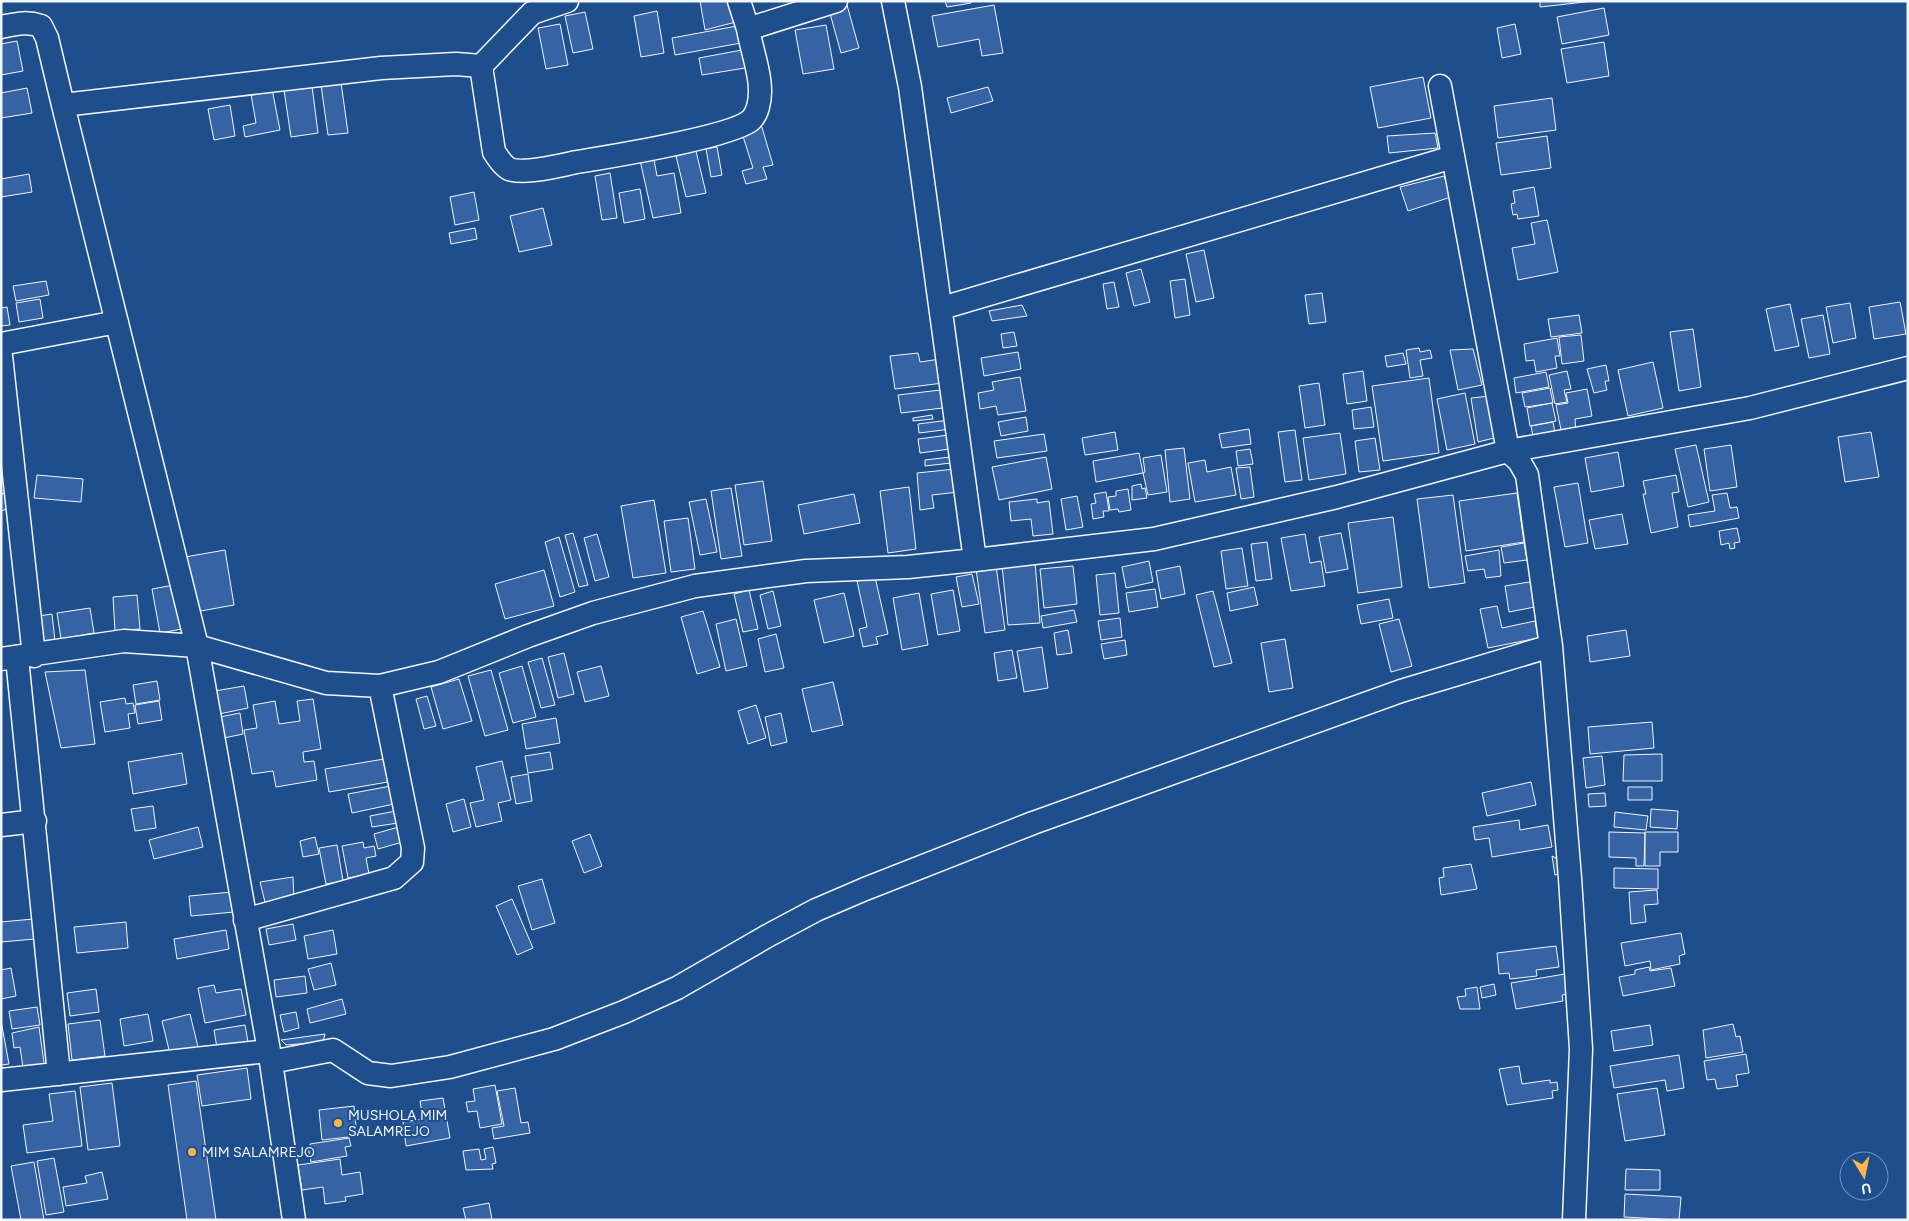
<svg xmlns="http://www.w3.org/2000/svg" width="1909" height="1221" font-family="Figtree,sans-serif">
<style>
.building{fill:#3563a3;stroke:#f2f6ff}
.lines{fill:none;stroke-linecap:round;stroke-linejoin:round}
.minor-casing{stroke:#f2f6ff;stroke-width:25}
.minor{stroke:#1f4e8c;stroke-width:22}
.poi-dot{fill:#ffb74d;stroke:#1f4e8c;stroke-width:2}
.labels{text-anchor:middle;stroke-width:4;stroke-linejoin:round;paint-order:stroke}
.poi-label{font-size:14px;fill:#f2f6ff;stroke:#1f4e8c;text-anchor:start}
</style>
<rect width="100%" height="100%" fill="#1f4e8c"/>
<path class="building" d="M700,1H727L732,4L736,22L705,30Z
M945,1H971V3L947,7Z
M1540,1H1594L1540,7Z
M847,5L859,48L841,53L829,10Z
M994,5L1003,53L982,56L979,39L938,47L932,16Z
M1604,8L1609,35L1562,44L1557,17Z
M657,11L664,53L641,57L634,16Z
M585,12L593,49L573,53L565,16Z
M560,24L568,65L546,69L538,28Z
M1515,24L1521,54L1502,58L1497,28Z
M826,25L834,69L803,74L795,30Z
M737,26L741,43L675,55L672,38Z
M17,41L23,71L1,75V44Z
M1604,42L1609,76L1567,83L1561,49Z
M742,50L745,68L702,75L699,58Z
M1423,77L1431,118L1378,128L1370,87Z
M341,82L348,133L328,135L321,85Z
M312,86L318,133L291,137L284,90Z
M988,87L993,101L951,113L947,98Z
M27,88L32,113L1,118V93Z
M272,89L280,130L245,137L243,126L256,123L251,94Z
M1552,98L1556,130L1498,138L1494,106Z
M230,105L235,136L214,140L208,109Z
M761,124L773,165L763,167L767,179L746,184L742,171L753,168L741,130Z
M1435,133L1438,148L1389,153L1387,136Z
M1547,136L1551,168L1501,175L1496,143Z
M717,147L722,175L711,177L706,149Z
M696,151L706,193L686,197L676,156Z
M653,154L657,176L674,173L681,213L653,218L639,156Z
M610,173L617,218L602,220L595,176Z
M29,174L32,192L1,197V179Z
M1444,176L1451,197L1408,211L1400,187Z
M1534,187L1539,216L1518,219L1517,214L1513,215L1511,204L1515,203L1513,191Z
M640,189L645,219L624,223L619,193Z
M474,192L479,220L455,225L450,197Z
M543,208L552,245L519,252L510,216Z
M1547,220L1558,272L1518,280L1512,248L1535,244L1531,223Z
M475,228L477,239L451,244L449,233Z
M1204,250L1214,298L1196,302L1186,254Z
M1141,269L1150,302L1134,306L1126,273Z
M1185,279L1190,315L1175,318L1170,281Z
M46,281L49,295L16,301L13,286Z
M1114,282L1119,307L1107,309L1103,284Z
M1322,293L1326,322L1309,324L1305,295Z
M40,299L43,318L19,322L16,303Z
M1900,302L1906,334L1874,339L1869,307Z
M1850,303L1856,338L1833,343L1826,307Z
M1790,304L1799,346L1775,351L1766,309Z
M1022,305L1027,316L992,321L989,311Z
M7,307L10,325L1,326V308Z
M1579,315L1582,333L1551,337L1548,319Z
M1823,315L1830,354L1809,358L1801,319Z
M1693,329L1701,387L1679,391L1670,332Z
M1014,332L1017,346L1003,348L1001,334Z
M1581,335L1584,361L1562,364L1559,337Z
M1557,338L1560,356H1555L1557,368L1536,372L1534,360L1526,361L1524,344Z
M1419,348L1420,352L1430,350L1432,358L1420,360L1423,376L1410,378L1406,350Z
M1473,349L1482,385L1458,390L1450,350Z
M1018,352L1021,369L984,376L981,358Z
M918,353L920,362L940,359L943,383L895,389L890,356Z
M1403,353L1406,364L1387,367L1385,356Z
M1653,362L1663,408L1628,416L1618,370Z
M1606,365L1609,381H1605L1607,390L1594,393L1587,369Z
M1363,371L1367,401L1347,404L1343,374Z
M1567,371L1571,389L1564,390L1567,402L1555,404L1549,375Z
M1546,372L1549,387L1516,393L1514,378Z
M1020,377L1026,411L998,415L996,406L980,409L978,393L994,390L992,382Z
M1429,378L1439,453L1383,461L1372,386Z
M1319,383L1325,425L1305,428L1299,386Z
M1550,388L1553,403L1525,407L1522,393Z
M949,389L951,407L901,413L898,395Z
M1587,389L1592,416L1575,419L1576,433L1564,435L1563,430H1561L1556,405L1568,403L1566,393Z
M1465,393L1475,444L1447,450L1437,399Z
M1490,396L1494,438L1478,442L1471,398Z
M1552,403L1556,421L1530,426L1527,408Z
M1371,407L1374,427L1354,429L1352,410Z
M932,415L933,419L913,421V418Z
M1026,417L1028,431L1001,436L998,422Z
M950,420L951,429L919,433L918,424Z
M1553,422L1555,433L1533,437L1531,426Z
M1249,429L1251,444L1222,448L1219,434Z
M1295,430L1302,480L1285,482L1278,432Z
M1115,432L1118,450L1085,455L1082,438Z
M1871,432L1879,477L1845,482L1838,437Z
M1340,433L1346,474L1309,480L1303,438Z
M1044,434L1047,451L997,458L994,441Z
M949,435L950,449L920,453L918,439Z
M1375,438L1380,470L1359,472L1355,441Z
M1696,445L1709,502L1688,507L1675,449Z
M1731,445L1737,487L1710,491L1704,449Z
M1184,448L1190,499L1170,502L1165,450Z
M1250,449L1253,464L1238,466L1236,451Z
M1618,452L1624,486L1591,492L1585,458Z
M1139,453L1143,473L1096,482L1093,461Z
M1161,455L1167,492L1148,495L1143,473L1145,472L1143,458Z
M950,457L951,463L925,466V460Z
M1046,457L1052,489L999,500L992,467Z
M1205,460L1207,472L1231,467L1236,495L1195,502L1188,463Z
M1250,467L1254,497L1241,499L1236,468Z
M955,469L958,492L932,495L934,508L920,510L917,473Z
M37,475L83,479L81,502L34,498Z
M1676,475L1679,492L1672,493L1678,527L1651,533L1643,494H1646L1643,481Z
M763,481L772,541L744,545L735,485Z
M1578,483L1588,543L1565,547L1554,487Z
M1141,484L1142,489L1145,488L1147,498L1132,500V486Z
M909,487L916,549L888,553L880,491Z
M731,488L742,556L721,559L711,491Z
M1128,489L1131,510L1119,512L1118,509L1110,510L1108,497L1116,496V491Z
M1106,492L1109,511H1103L1104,517L1093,519L1091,504L1096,503L1094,494Z
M5,493L7,509L1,511V494Z
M1517,493L1524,542L1466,551L1459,501Z
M1727,493L1730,508L1737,507L1739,518L1690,527L1688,515L1715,511L1712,495Z
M854,494L860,523L804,534L798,505Z
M1453,495L1465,583L1429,588L1417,499Z
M1077,496L1083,527L1066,530L1061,499Z
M706,499L717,552L700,555L689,502Z
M1037,499V503L1049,501L1053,534L1033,536L1031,519L1011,521L1009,502Z
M654,500L666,573L633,578L621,506Z
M1622,514L1628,544L1595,549L1589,520Z
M1393,517L1402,587L1358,593L1348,523Z
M688,518L695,569L671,572L664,521Z
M1737,528L1740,542L1734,543L1735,548L1730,549L1729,543L1721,545L1719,531Z
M573,533L588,585L579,587L565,535Z
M1341,533L1348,569L1326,573L1319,537Z
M597,534L609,577L595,581L584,538Z
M1305,534L1310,563L1321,561L1325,586L1291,591L1281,538Z
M559,537L575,592L560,597L545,542Z
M1267,542L1272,579L1256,581L1251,544Z
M1524,543L1527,560L1504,563L1501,547Z
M1242,548L1248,586L1226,589L1221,551Z
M225,550L234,605L195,612L185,557Z
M1499,550L1501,576L1486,578L1484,569L1468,571L1465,556Z
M1149,561L1153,582L1126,588L1122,567Z
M1035,562L1040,623L1008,625L1002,565Z
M996,566L1005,630L985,633L976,569Z
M1073,566L1077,604L1044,608L1040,569Z
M1180,566L1185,594L1161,599L1156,571Z
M544,570L554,606L505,619L495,584Z
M1115,573L1119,613L1100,615L1096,575Z
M972,574L979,604L962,607L956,577Z
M875,577L888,634L876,637L878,644L863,647L859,629L867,627L857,581Z
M1535,581L1540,606L1509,612L1505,586Z
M174,585L182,629L160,633L152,589Z
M1254,587L1258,605L1230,611L1227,593Z
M1155,589L1158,607L1129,612L1126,593Z
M749,590L758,629L743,632L734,594Z
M953,590L960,631L938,635L931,594Z
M773,591L781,626L768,629L760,595Z
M1213,591L1232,663L1214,667L1196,595Z
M844,593L854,636L824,643L814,600Z
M919,593L928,645L902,650L893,598Z
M137,595L140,629L115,631L113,597Z
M1389,599L1393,618L1361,624L1357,605Z
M1497,606L1502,628L1535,621L1538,638L1488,648L1480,609Z
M90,608L94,633L61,639L57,613Z
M1074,610L1077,622L1043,628L1041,616Z
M703,611L720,667L697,674L681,617Z
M52,614L55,641L41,642L39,616Z
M1120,618L1122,637L1101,640L1098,621Z
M736,619L747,666L726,671L716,624Z
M1399,619L1412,666L1391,672L1379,624Z
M1068,630L1072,653L1057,655L1054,633Z
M1626,630L1630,656L1590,662L1587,636Z
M776,634L784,668L765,672L758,639Z
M1285,639L1293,688L1269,692L1261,643Z
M1125,640L1127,655L1104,659L1101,644Z
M1042,647L1048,688L1024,692L1017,651Z
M1012,650L1017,678L998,681L994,653Z
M564,653L574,694L558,698L548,657Z
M542,658L555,705L541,708L528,662Z
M522,666L536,717L513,723L499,673Z
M601,666L609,696L585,702L577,672Z
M85,670L95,744L61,748L45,672Z
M491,670L508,730L485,736L468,676Z
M459,679L472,721L443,729L431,687Z
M157,681L160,700L136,704L133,685Z
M833,682L843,725L812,732L802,689Z
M244,686L248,708L219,714L215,691Z
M427,696L436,726L424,729L416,699Z
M125,698L126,704L133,703L135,713L128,714L130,728L105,732L100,702Z
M313,699L321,749L303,752L304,762L314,761L317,780L276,787L273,771L252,774L244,730L257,728L253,705L275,701L279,724L300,721L297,701Z
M159,701L162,720L138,724L135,705Z
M756,705L766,738L748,744L738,711Z
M240,713L243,734L224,738L220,717Z
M781,713L787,742L771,746L765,717Z
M556,718L560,743L526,749L522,724Z
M1652,722L1654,748L1590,754L1588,727Z
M550,752L553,769L528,773L525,756Z
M182,753L187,784L133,794L128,762Z
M1662,754V781H1623L1624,755Z
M1602,756L1605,785L1586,788L1583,758Z
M384,759L388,782L329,792L325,769Z
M502,761L511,800L498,803L502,821L476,827L470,803L484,800L476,767Z
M528,774L532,801L516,804L511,777Z
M1531,782L1536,805L1487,816L1482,793Z
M391,786L394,804L352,813L348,794Z
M1628,787H1652V800H1628Z
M1605,793L1606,806L1589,807L1588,794Z
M464,799L471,827L453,832L446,804Z
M153,806L156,828L135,831L131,809Z
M1651,809L1678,811L1677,829L1650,827Z
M396,811L398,823L372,827L370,816Z
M1615,812L1648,816L1646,830L1614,827Z
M1519,820L1520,830L1548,825L1552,847L1492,857L1489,838L1475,840L1473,827Z
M402,826L406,841L378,849L374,834Z
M198,827L203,847L154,859L149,840Z
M1609,832L1645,833L1644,866H1636V858L1609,857Z
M1645,832H1678V852H1660V866H1645Z
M590,834L602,866L584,873L572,841Z
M315,837L319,854L303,857L300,841Z
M363,842L364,848L374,846L376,856L366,858L369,874L348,878L342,846Z
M337,845L343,881L326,884L319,848Z
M1552,856L1556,858L1560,874L1555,875Z
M1471,864L1477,889L1441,895L1439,878L1444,877L1443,868Z
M1614,868L1658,869V889L1614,888Z
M293,877L294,899L266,906L260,882Z
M542,879L555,923L532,930L518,886Z
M1657,890L1658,904L1644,905L1646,922L1631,924L1629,892Z
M232,892L234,912L191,916L189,896Z
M512,899L533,948L517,955L496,906Z
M33,919L35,939L1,942V922Z
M126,922L128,948L77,953L74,927Z
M293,924L296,940L269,945L266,929Z
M226,930L229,949L177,959L174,939Z
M333,930L337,954L308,959L304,936Z
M1681,933L1685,954L1679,956L1680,964L1651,970L1650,961L1625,966L1621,943Z
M1556,946L1559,967L1536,970L1537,976L1510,979L1509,973L1499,974L1497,953Z
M331,963L336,985L314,990L308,969Z
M1649,967L1650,971L1671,968L1675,986L1623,996L1619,977L1635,974V970Z
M11,968L16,996L1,999V970Z
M1565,974L1569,994L1562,995L1563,1001L1516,1009L1511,983Z
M305,976L307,993L276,997L274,980Z
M1494,984L1496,995L1482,998L1480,987Z
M214,985L216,993L241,989L246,1015L205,1023L198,988Z
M1477,987L1480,1009H1460L1457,997L1466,996L1465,989Z
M96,989L99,1012L70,1016L67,993Z
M342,999L346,1014L310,1023L307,1009Z
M37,1007L40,1025L12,1029L9,1011Z
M296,1012L299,1028L284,1032L280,1015Z
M148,1014L153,1041L124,1046L120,1019Z
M190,1014L199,1051L171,1058L162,1021Z
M100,1020L105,1056L72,1060L68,1024Z
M1,1021L9,1064L1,1065Z
M1733,1024L1736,1037L1740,1036L1743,1052L1706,1058L1703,1030Z
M245,1025L249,1048L218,1054L214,1030Z
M1650,1025L1653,1045L1614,1051L1611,1031Z
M39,1027L45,1070L24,1074L20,1047L14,1048L12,1033Z
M325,1034L323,1042L286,1045L281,1040Z
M1746,1054L1749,1073L1736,1075L1738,1086L1717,1089L1715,1079L1707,1080L1704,1061Z
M1679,1055L1684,1088L1667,1091L1665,1080L1614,1088L1610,1066Z
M1519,1066L1522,1084L1550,1080V1083L1557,1082L1558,1090L1552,1091L1553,1098L1507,1105L1499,1069Z
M247,1068L251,1099L202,1106L197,1075Z
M196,1081L216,1220H187L168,1085Z
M112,1083L120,1146L88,1150L80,1087Z
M495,1085L502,1124L480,1128L477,1111L468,1112L466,1102L475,1101L473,1089Z
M515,1088L521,1123L528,1122L530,1133L494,1139L492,1128L504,1126L497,1091Z
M1657,1088L1665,1135L1625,1141L1617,1094Z
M75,1091L82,1146L27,1153L23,1125L53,1121L49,1094Z
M443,1098L450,1138L406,1146L403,1122L423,1119L420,1101Z
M354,1106L357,1136L322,1140L319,1110Z
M349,1138L351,1146L345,1147L347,1156L311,1162L308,1147H311L310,1144Z
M493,1147L496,1163L492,1164L493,1169L466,1170L463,1151L479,1149L481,1160L486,1159L484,1149Z
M54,1158L64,1212L46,1215L37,1161Z
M340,1159L342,1175L360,1172L363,1194L345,1197L346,1201L325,1204L323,1187L302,1190L298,1165Z
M34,1162L44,1220H21L11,1166Z
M1626,1169L1660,1170V1190H1625Z
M102,1172L108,1199L66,1206L63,1187L87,1183L85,1176Z
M1625,1194L1681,1197L1679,1220L1624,1217Z
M489,1203L492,1220H466L463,1208Z"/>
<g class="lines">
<defs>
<path id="minor" d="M739,1L748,29
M893,1L910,87L975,560
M1,27C16,24 26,21 41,26L47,38L63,105
M481,66L532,13L567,1
M1440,86L1508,451L1519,461L1527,475L1551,646L1570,878L1581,1049L1574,1220
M942,308L1453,157
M1,344L117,322
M1,356L34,656
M17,658L59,1074
M1,659L124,641L197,646L326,683L380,686L439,672L528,636L593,613L695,586L806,571L908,567L975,560L1154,539L1337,497L1508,451L1750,408L1908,368
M1,825L35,821
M245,920L394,878L412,862L413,848L380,686
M271,1062L333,1050L368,1073L391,1076L450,1067L554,1039L624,1012L677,988L771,934L816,910L865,889L1033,823L1401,691L1551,646
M1,1080L268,1051
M294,1220L271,1062L197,646L63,105L381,68L456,64L481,66L494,152C499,159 502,165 509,169C524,175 561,165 577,162C608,157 732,137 751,120C754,117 757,111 758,107C765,83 752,53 748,29L836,1"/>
</defs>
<use href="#minor" class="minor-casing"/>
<use href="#minor" class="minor"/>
</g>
<g class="poi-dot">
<circle cx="338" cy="1123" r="5"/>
<circle cx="192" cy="1152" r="5"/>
</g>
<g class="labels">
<g class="poi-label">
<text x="348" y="1120">MUSHOLA MIM<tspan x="348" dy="16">SALAMREJO</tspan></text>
<text x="202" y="1157">MIM SALAMREJO</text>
</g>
</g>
<rect width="1909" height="1221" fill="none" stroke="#f2f6ff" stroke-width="5"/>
<g transform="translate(1864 1176) rotate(170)"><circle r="24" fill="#1f4e8c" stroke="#7391ba"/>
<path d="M0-4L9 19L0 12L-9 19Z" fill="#ffb74d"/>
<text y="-8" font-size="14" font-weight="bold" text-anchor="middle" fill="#f2f6ff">U</text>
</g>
</svg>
